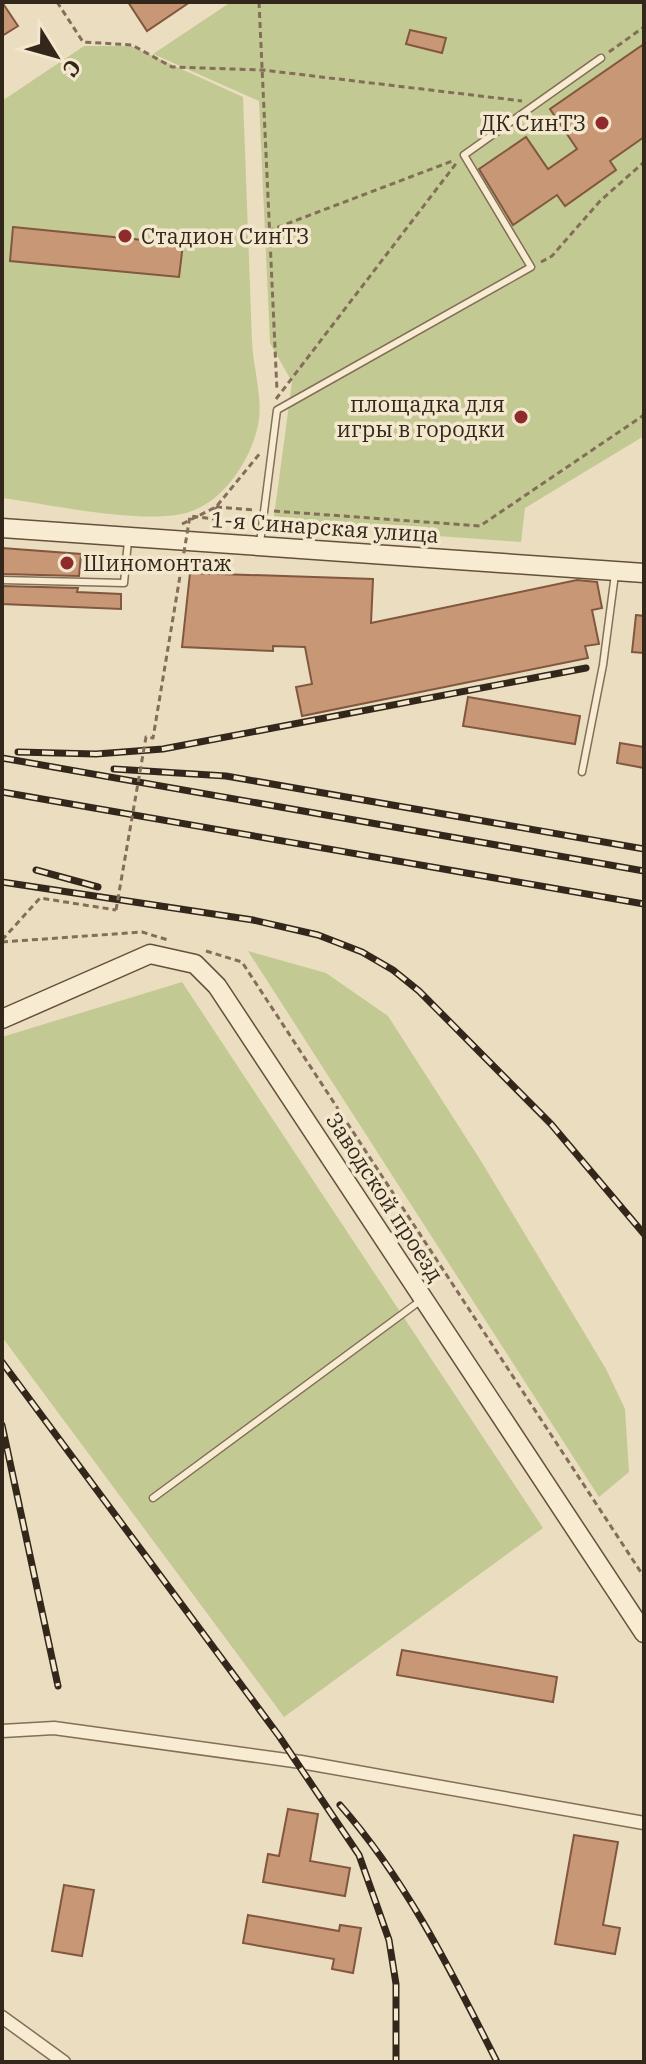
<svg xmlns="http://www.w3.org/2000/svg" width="646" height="2064" font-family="'IBM Plex Serif',serif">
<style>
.green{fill:#c3c993}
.building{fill:#c89776;stroke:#81583f;stroke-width:2}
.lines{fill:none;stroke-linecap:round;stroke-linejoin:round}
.lane-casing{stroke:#836e58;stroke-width:9}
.street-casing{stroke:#836e58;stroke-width:15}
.secondary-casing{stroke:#65503b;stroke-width:21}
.path{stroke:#836e58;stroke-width:3;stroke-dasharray:6 4;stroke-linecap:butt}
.lane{stroke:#f7ebd1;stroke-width:6}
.street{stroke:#f7ebd1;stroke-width:12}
.secondary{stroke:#f7ebd1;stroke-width:18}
.rail-casing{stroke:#33271c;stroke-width:7}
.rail{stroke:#f3e8ce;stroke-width:4;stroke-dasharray:12;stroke-linecap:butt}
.path-bridge{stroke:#836e58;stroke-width:3;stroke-dasharray:6 4;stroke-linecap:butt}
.poi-dot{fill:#8f2b2d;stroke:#f3e8ce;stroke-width:3}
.labels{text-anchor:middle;stroke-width:7;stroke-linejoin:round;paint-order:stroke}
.poi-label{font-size:22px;fill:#33271c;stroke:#f3e8ce;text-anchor:end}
.street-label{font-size:22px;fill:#33271c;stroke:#f3e8ce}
</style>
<rect width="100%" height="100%" fill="#ebddbf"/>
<path class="green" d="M231,2H644V436L525,508L521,542L273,524L292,382L270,343L259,101L153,54Z
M84,46H131L243,97C246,178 249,260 252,341C253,366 262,395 259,419C254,456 225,501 189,512C146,526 49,504 2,498V101Z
M248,951L326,973L388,1016L481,1161L606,1369L625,1409L629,1472L599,1497Z
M182,982L543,1528L284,1717L2,1337V1037Z"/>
<path class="building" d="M2,2L18,26L2,36Z
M128,2H190L147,31Z
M410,30L446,38L442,53L406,44Z
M644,44V137L610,161L616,170L565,206L557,195L513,225L479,169L526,137L548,169L577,149L550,109Z
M13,227L183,244L179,277L10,261Z
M2,548L81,554L79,576L2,574Z
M190,573L373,579L371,623L577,580L597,582L602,608L592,610L599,644L585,646L588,658L302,716L296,687L312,684L305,647L273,646V651L182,647Z
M2,586L78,588L77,592L121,594V609L2,604Z
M636,615L644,616V653L632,652Z
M468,697L580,716L575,744L463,726Z
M620,743L644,747V768L617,763Z
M402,1650L557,1677L553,1702L397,1675Z
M288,1809L318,1814L310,1861L350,1868L345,1896L263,1882L268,1854L279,1856Z
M574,1835L618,1842L603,1925L620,1928L615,1954L555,1944Z
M64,1885L94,1890L82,1956L52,1951Z
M248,1915L339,1931L340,1925L361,1928L353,1973L332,1969L334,1959L243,1943Z"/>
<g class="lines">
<defs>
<path id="lane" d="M260,543L277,410L531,267L464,155L601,58
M2,580L124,583L128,541
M582,772L603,665L615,574
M153,1498L420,1301"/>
<path id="street" d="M2,1731L54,1728L301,1762L644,1823
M2,2017L64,2062"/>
<path id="secondary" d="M2,528L644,573
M2,1019L150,954L195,964L217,986L644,1633"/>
</defs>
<use href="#lane" class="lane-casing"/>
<use href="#street" class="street-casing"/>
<use href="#secondary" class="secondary-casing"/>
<path class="path" d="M57,2L83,42L132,45L172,67L263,70L522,101
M259,2L277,391
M609,52L644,27
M268,231L455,160
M541,262L552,256L600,201L644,162
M276,399L458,161
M216,507L254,510
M274,511L480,526L644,415
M182,524L216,507L261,452
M2,940L40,898L116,910
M2,942L142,932L168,940
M206,951L242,962L644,1577"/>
<use href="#lane" class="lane"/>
<use href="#street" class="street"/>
<use href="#secondary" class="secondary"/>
<defs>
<path id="rail" d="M18,752L96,754L163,749L586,668
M2,758L644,871
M114,769L226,776L644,849
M2,792L644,904
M36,870L98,887
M2,882L253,920L318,935L362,952L393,970L419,991L551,1124L644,1234
M2,1362L279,1736L359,1855L389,1940L396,1984V2062
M2,1425L58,1686
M340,1805C407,1881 452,1973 497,2062"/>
</defs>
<use href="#rail" class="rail-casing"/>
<use href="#rail" class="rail"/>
<path class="path-bridge" d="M116,910L146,737L153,738L190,516L214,519L216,507"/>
</g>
<g class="poi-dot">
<circle cx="602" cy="123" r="8"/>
<circle cx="125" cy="236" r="8"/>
<circle cx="521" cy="417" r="8"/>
<circle cx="67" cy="563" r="8"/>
</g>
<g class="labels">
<g class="poi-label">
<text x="586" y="131">ДК СинТЗ</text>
<text x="141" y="244" text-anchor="start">Стадион СинТЗ</text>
<text x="505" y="412">площадка для<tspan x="505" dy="25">игры в городки</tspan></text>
<text x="83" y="571" text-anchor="start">Шиномонтаж</text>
</g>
<g class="street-label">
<text transform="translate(325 527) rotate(4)" y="8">1-я Синарская улица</text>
<text transform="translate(385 1197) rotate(57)" y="8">Заводской проезд</text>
</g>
</g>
<rect width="646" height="2064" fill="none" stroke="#33271c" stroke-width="8"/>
<g transform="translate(56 56) rotate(127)" stroke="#f3e8ce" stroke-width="6" paint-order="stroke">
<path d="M0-6L14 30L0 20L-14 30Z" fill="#33271c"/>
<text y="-12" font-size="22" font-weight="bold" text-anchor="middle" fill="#33271c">С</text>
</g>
</svg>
